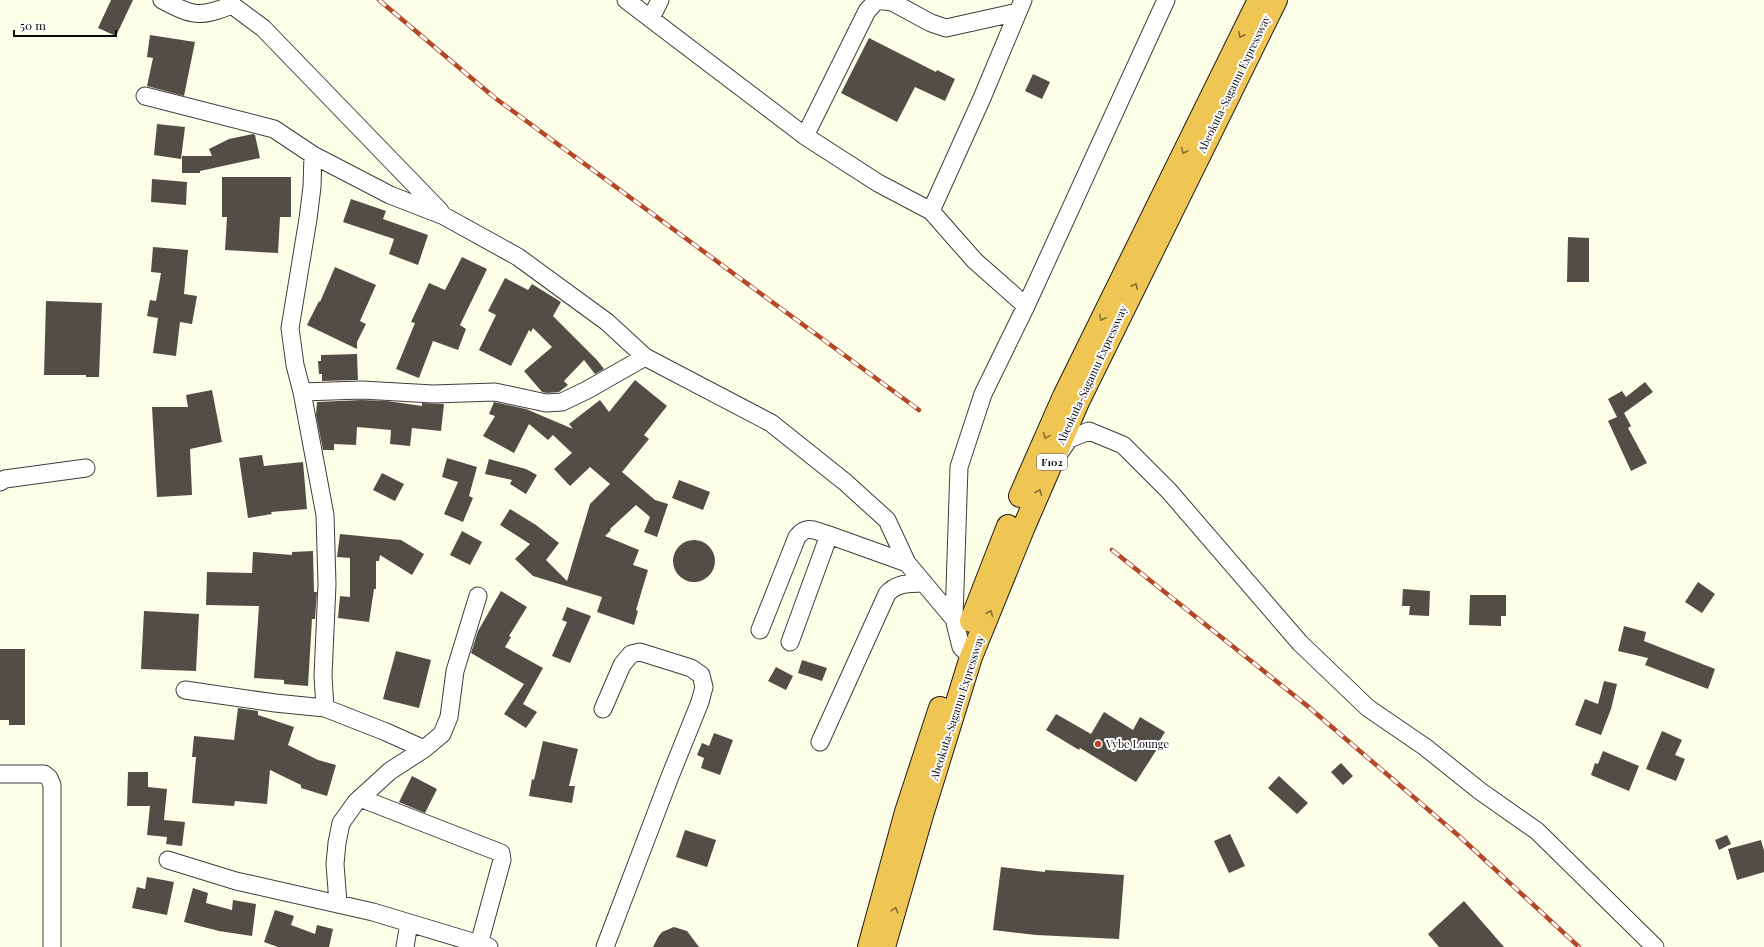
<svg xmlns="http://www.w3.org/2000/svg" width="1764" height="947" font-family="'Playfair Display',serif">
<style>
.building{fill:#524e47}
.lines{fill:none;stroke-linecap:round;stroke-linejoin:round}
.minor-casing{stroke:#3d3d3d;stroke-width:19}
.highway-casing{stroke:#1b1b1b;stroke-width:24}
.minor{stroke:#fff;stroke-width:17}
.highway{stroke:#efc554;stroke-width:22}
.rail-casing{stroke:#b44728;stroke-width:4.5}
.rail{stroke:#fff;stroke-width:3;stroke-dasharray:9;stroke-linecap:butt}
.oneway{stroke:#887133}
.poi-dot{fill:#b44728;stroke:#fff;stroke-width:1.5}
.labels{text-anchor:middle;stroke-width:4;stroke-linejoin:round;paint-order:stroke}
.shield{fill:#fff;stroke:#545454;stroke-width:1}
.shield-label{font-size:10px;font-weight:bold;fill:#0a0a0a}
.street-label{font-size:11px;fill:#0a0a0a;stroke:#fff}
.poi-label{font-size:11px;fill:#0a0a0a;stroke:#fff;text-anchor:start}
</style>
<rect width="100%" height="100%" fill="#fdfee8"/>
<path class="building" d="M111,0H133L116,36L98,28Z
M150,35L195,42L184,96L147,86L153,58L147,57Z
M869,38L936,72L937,70L955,79L945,101L915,87L897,122L841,93Z
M1033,74L1050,82L1042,99L1025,91Z
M157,124L185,127L181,159L154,155Z
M253,134L255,135L260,158L200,171V173H182V156H212L209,149L229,139Z
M222,177H291V217H280L278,253L225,250L227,217H222Z
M152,179L187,182L186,205L151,202Z
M351,199L386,211L383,219L428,235L418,265L389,254L394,239L343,222Z
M1568,237L1589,238V282H1567Z
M153,247L188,250L184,294L197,296L192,324L180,322L176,356L153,353L158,318L147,316L150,300L156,301L161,273L151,272Z
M462,257L487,269L460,325L466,329L458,350L433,341L419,378L396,369L415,323L411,322L429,283L445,290Z
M335,267L376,285L360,321L366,324L357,342V349L307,325L319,301L320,302Z
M505,278L528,290L532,284L561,302L553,316L597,360L604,369L595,374L584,360L564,381L568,385L559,392L547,393L542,392L524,371L552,347L533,328L531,332L529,330L511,366L479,350L496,315L488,311Z
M46,301L102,303L99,377H86V375H44Z
M357,354L358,380L322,381V374H319L318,361H321V355Z
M635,380L667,406L644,435L649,439L622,472L655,500L668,504L657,537L644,532L650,517L636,505L610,529L611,530L605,536L639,550L633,565L648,570L636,610L638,611L634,625L597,612L602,597L533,576L515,559L530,544L500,525L510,509L536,525L559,543L546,560L567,581L590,504L610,484L590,467L570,486L554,469L572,453L553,435L548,440L529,424L514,453L483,436L495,416L489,414L494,402L526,409L573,429L569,424L600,400L609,412Z
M1645,382L1653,392L1624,413L1631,426L1628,428L1647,463L1631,471L1608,421L1617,417L1608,399L1622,391L1626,397Z
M212,390L222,442L190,449L192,495L157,497L152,407H188L186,395Z
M362,400L387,401L422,406V403L444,404L441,431L412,428L410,446L390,444L391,430L357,427L356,445L334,444V450H323L316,415L317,402Z
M262,455L264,466L303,462L307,509L271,512L272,514L248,518L239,458Z
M447,458L477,467L469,496L473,498L463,522L444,514L458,482L442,477Z
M489,459L526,469L537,475L526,494L510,484L512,480L485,474Z
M382,473L404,484L395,501L373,490Z
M679,480L710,492L703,510L672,498Z
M462,531L482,542L470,565L450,555Z
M340,534L401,540L424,554L412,575L380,555L379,561H376V589H374L369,622L338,618L340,596L350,597V558L337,557Z
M673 561a21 21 0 1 1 42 0a21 21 0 1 1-42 0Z
M313,551L314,592H317L315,619H312L308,686L284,684V680L254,678L259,606L206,605L207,572L252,573L253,552L292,555V552Z
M1698,582L1715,594L1702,613L1685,602Z
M1403,589L1430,591L1429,616L1409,615L1410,606H1402Z
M501,591L527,607L509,636L511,637L505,647L543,668L523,704L537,712L526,728L504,714L524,684L471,653L478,631Z
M1470,595H1506V616H1501V626L1469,625Z
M567,607L591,616L570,663L552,656L567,622L562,620Z
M144,611L199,614L196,671L141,669Z
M1624,626L1646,632L1644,641L1715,669L1708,689L1645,665L1648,658L1618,651Z
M0,649H25V725H9V720H0Z
M396,651L431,660L419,708L383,699Z
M802,660L827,668L822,681L798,673Z
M776,667L793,676L786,690L768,681Z
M1604,681L1617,684L1611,709L1601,735L1575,725L1585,699L1598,704Z
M238,708L258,711V715L294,727L288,745L318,760L336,765L327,796L301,788V785L270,770L267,804L235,801L234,806L192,803L196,757H192L194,736L234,740Z
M1104,712L1133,730L1140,717L1165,732L1157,745L1159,746L1136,782L1080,748L1079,750L1046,730L1056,714L1091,734Z
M1662,731L1682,740L1675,755L1685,759L1676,781L1646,769Z
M714,733L733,740L720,775L701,768L704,758L697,755L702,743L709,746Z
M543,741L578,749L569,786H575L572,803L529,796L532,779L534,780Z
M1603,751L1639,766L1629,791L1591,775L1595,763L1598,764Z
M1341,763L1353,776L1343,785L1331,772Z
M128,772H148V787L167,789L164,820L185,822L182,846L166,844L167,837L147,835L150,806H127Z
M412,776L437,789L425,813L399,802Z
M1279,776L1308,803L1297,814L1268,788Z
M685,830L716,840L707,867L676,857Z
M1230,834L1245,866L1229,873L1214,841Z
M1727,835L1731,844L1719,850L1715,840Z
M1761,840L1764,851V872L1737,880L1728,849Z
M1001,867L1045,872V870L1124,875L1119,939L1036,935L993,930Z
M147,877L174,882L167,915L132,908L137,887L145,889Z
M193,888L208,893L206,903L232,910L233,900L256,904L252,936L219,931L184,922Z
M1464,901L1504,947H1439L1428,934Z
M275,910L294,916L291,925L315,934L317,925L333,929L329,947H278L264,942Z
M674,927L687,931L699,947H653L658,937L662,932Z"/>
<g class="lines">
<defs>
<path id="minor" d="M162,0C193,16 199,18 232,5L263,28L440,211
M626,0L805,136L878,183L931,211L975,261L1026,306
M651,18L660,0
M145,96L274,129L313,155L390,195L444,216L518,257L607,322L645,357L771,423L845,482L887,520L907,563L954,619
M805,136L867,11L877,0L892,2L931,23L946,28L1018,12
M313,155L312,187L308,219L290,328L295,365L302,392L325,515L327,584L323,676L325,708
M931,211L982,98L1023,0
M302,392L362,390L433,394L495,392L546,403L562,402L587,390L645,357
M1060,452L1069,439L1089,431L1123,445L1169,491L1300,643L1368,708L1425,747L1480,791L1537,831L1655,947
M0,482L5,479L86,468
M760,630L797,537C807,524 815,531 829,535
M790,642L829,535L907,563
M971,657L961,647L954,619L959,467L983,394L1026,306L1166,0
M185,690L275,703L325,708L386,732L424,749
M603,709L622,665L631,654L640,652L691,668L701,675L704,687L700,702L669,779L605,947
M820,742L887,594C897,582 910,584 924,583
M0,774H44L49,778L52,785V947
M360,798L501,853L502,860L479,944
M168,860L236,881L373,912L489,947
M338,903L335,864L337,843L341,823L356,802L390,771L424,749L442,734L449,717L455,671L478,596
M405,947L409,923"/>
<path id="highway" d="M1020,496L1064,396L1259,0
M971,621L1008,526
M869,947L906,812L940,708
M884,947L922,815L971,657L1023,529L1078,402L1276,0"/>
</defs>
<use href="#minor" class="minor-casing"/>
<use href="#highway" class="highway-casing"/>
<use href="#minor" class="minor"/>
<use href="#highway" class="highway"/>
<defs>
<path id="rail" d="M379,0L495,98L919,410
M1112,550L1305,704L1459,836L1579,947"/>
</defs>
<use href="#rail" class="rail-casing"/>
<use href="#rail" class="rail"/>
</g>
<defs><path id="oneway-chevron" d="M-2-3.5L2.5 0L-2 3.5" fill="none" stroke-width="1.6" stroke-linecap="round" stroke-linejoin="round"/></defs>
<g class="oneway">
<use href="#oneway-chevron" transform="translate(1241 35) rotate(116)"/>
<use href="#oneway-chevron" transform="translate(1184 151) rotate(116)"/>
<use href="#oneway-chevron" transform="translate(1135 286) rotate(-64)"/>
<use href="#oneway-chevron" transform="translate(1102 318) rotate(116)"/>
<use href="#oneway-chevron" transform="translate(1046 436) rotate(114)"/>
<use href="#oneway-chevron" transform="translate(1039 492) rotate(-67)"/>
<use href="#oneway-chevron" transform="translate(990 613) rotate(-67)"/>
<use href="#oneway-chevron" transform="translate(895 910) rotate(-74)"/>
</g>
<circle class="poi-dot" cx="1098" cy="744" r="4"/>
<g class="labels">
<rect class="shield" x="1037" y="454" width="30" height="16" rx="3"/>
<g class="shield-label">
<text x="1052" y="466">F102</text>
</g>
<g class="street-label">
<text transform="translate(1234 84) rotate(-64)" y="4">Abeokuta-Sagamu Expressway</text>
<text transform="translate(1092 375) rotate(-65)" y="4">Abeokuta-Sagamu Expressway</text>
<text transform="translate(957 708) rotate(-72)" y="4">Abeokuta-Sagamu Expressway</text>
</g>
<g class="poi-label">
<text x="1106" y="748">Vybe Lounge</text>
</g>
</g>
<path d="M14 30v6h102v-6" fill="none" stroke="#0a0a0a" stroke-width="2"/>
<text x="20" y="30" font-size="12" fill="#0a0a0a" stroke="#ffffff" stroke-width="3" paint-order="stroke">50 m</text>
</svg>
